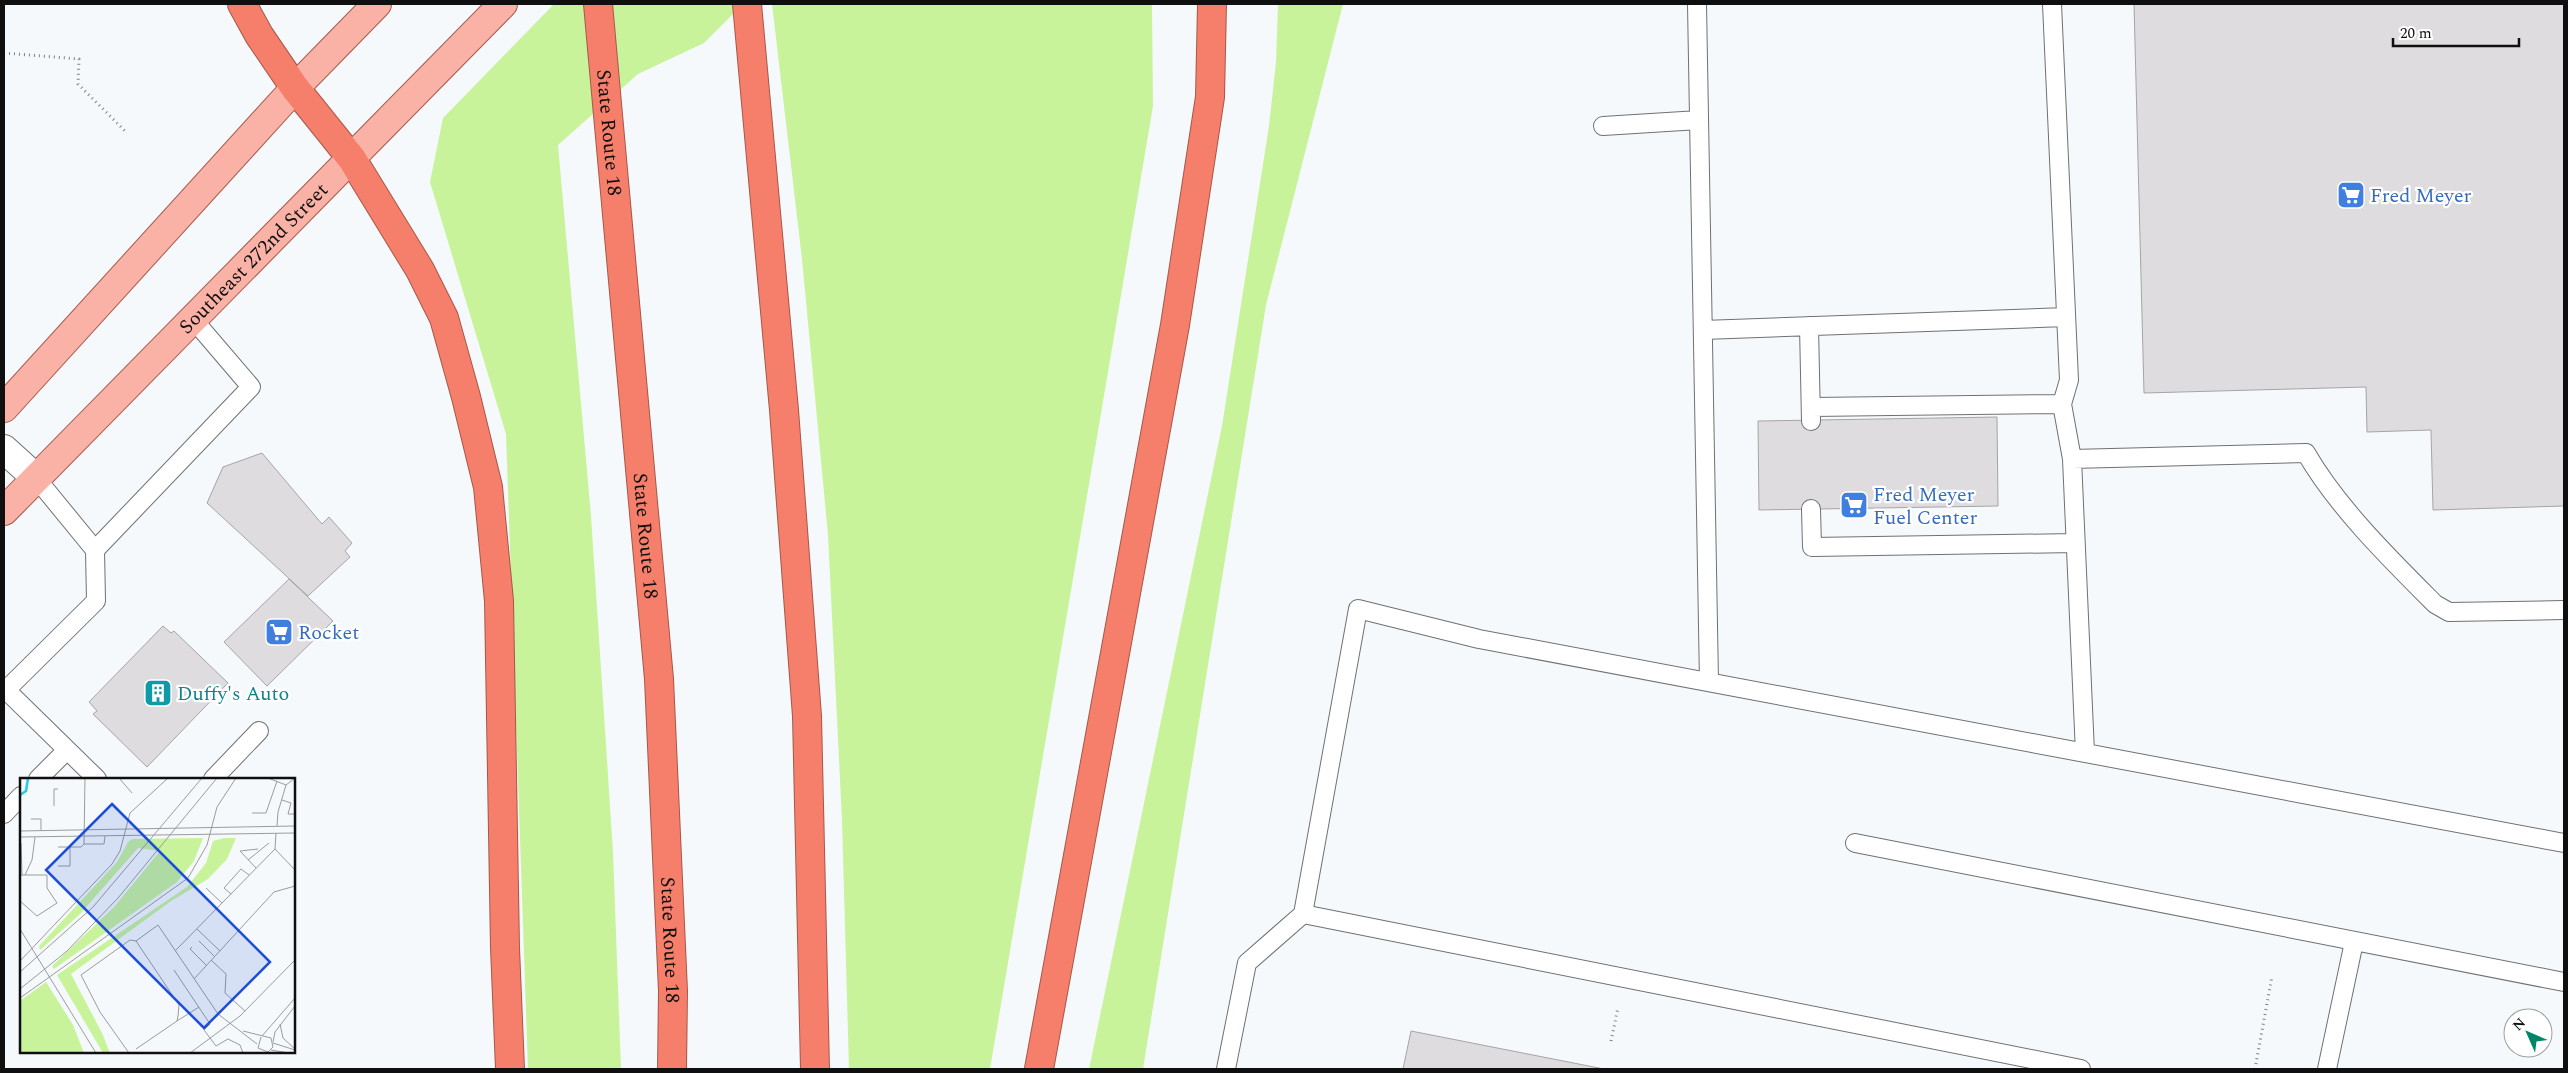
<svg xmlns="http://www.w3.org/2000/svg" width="2568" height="1073" font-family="Spectral,serif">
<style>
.green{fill:#c8f39a}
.building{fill:#dedcdf;stroke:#a5a4a6}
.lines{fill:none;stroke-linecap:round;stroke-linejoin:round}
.service-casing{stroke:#6e7173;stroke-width:20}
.tertiary-casing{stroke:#6e7173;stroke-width:30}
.primary-casing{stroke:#a5584b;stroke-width:30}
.motorway-casing{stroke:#a5584b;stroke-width:30}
.path{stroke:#7f8082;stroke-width:3;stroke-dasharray:1 4;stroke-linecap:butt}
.service{stroke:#fff;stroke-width:18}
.tertiary{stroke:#fff;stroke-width:28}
.primary{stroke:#fab2a6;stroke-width:28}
.motorway{stroke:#f67f6b;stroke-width:28}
.labels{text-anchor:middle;stroke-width:4.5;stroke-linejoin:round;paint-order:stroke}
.street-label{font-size:20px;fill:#0f0f10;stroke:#fff}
.shop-label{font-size:20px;fill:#366cbe;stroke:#fff;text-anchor:start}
.culture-label{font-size:20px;fill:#0d838f;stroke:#fff;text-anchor:start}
.inset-river{fill:none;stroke:#21cce4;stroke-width:2.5}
.inset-road{fill:none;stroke:#9a9b9d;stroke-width:1}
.view{fill:#1d4ed8;fill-opacity:0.15;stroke:#1d4ed8;stroke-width:2.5}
.inset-edge{fill:none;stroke:#0f0f10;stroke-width:2.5}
</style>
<rect width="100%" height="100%" fill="#f6f9fb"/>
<path class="green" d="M554,4H743L704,43L638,74L558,145L591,516L613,852L621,1069H528L506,434L430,182L443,118Z
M772,4H1152L1153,106L990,1069H849L842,820L828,535L802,259Z
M1278,4H1343L1266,305L1143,1069H1089L1222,426L1269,126L1276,62Z"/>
<path class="building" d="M2134,4H2564V506L2433,510L2431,430L2367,432L2366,387L2144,393Z
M1997,417L1998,506L1759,510L1758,421Z
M262,453L322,524L329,517L352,543L345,551L350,557L308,596L207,503L223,467Z
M289,579L333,621L267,686L224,642Z
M163,626L171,633L174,631L228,683L147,767L93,714L97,711L89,702Z
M1411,1031L1604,1069H1403Z"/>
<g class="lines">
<defs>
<path id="service" d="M1697,4L1709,682
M2052,4L2069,380L2062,404L2072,459L2085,753
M1603,126L1699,120
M1809,326L1811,421
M1703,330L2066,317
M1811,407L2062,404
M2072,459L2306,453C2337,507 2391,560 2435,604L2449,612L2564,610
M1811,509L1812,547L2074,543
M95,550L251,387L192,318
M6,690L97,779
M4,692L96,601L95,550L36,478
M38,779L67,750
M213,779L259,731
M4,814L21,796
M1855,843L2564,982
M1226,1069L1247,963L1303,914
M2081,1069L1303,914L1358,609L1479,639L2564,843
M2327,1069L2354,942"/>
<path id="tertiary" d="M4,449L36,478"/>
<g id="primary">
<path d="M4,408L295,88L377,4"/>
<path id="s1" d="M4,511L503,4"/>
</g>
<g id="motorway">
<path d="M242,4L259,35L295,88L352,159L420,270L444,318L466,397L488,487L499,601L505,948L510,1069"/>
<path id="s2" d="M598,4L659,679L673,991L672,1069"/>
<path d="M747,4L784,410L807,716L815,1069"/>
<path d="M1039,1069L1175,325L1210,97L1212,4"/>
</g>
</defs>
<use href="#service" class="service-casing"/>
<use href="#tertiary" class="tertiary-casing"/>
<use href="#primary" class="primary-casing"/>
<use href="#motorway" class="motorway-casing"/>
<path class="path" d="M4,53L79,59L78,84L127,133
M1611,1041L1618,1008
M2255,1069L2272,976"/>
<use href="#service" class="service"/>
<use href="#tertiary" class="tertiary"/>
<use href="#primary" class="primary"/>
<use href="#motorway" class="motorway"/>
</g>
<defs>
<symbol id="supermarket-square" viewBox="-11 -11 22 22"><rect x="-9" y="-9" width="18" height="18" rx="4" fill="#3f7fe0" stroke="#fff"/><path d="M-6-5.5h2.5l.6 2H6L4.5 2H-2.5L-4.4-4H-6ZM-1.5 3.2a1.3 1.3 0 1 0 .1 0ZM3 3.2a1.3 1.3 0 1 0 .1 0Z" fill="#fff"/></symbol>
<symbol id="building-square" viewBox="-11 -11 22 22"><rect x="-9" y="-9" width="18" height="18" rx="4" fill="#0f9aa8" stroke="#fff"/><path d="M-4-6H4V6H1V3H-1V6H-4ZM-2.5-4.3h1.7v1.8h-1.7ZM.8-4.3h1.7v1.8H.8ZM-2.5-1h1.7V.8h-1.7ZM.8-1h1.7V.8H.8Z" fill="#fff"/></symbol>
</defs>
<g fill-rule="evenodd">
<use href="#supermarket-square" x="2335" y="179" width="32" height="32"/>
<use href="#supermarket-square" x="1838" y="489" width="32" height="32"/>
<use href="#supermarket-square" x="263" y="616" width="32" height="32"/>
<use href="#building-square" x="142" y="677" width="32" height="32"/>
</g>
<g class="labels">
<g class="street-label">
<text dy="7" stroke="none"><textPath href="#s2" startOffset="129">State Route 18</textPath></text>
<text dy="7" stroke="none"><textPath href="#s1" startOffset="355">Southeast 272nd Street</textPath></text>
<text dy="7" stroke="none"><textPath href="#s2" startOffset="534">State Route 18</textPath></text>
<text dy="7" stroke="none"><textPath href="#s2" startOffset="939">State Route 18</textPath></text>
</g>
<g class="shop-label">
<text x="2370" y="202">Fred Meyer</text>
<text x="1873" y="501">Fred Meyer<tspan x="1873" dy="23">Fuel Center</tspan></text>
<text x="298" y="639">Rocket</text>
</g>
<g class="culture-label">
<text x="177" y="700">Duffy's Auto</text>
</g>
</g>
<g transform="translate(20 778)">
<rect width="275" height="275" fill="#f6f9fb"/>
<path d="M183,60L174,83L157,104L34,191L32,188L94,129L140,73L118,70L60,136L20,172L19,168L97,84L108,64L112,61ZM204,60H216L207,81L188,101L151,123L51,196L82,255L90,275H83L37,197L167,109L186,85L193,63ZM26,204L53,247L64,275H0V223Z" fill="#c8f39a"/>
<path class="inset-river" d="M0,17L6,13L8,0"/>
<path class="inset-road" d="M99,0L112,15M248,0L266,7M262,22L271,25L268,36H275M34,28V11H38M232,35H246L257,3M11,41H21V53M257,48L258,34L266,7L275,0M0,53L275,48M256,55L255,71L275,92M0,59L275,55M1,65L2,97M64,66H84L85,58M38,69H61L64,66L65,0M228,82L249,65M38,88H50V69M236,90L220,73L238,71M0,97H27V110L37,125L17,138L0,123M5,97L12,82L15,59M186,110L202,125M211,116L204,110L221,91L229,97M0,151L76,275M177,151L200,173M179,163L194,178M172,169L170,171L186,187M155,173L255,71M191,182L206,196L205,215L225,233M0,183L92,86L100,73L110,35L148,0M154,192L190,246L184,252L196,268L208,261L220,267L223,275M0,194L73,129L182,0M174,201L254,114L275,108M0,211L47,173L98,120L197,0M0,220L168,100L187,67L197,29L216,0M157,243L179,229M260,246L263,260L275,271M223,253L251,260L253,269L247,275M242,258L275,220M241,259L238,270L248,274M253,264L255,254L275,228M253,265L275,272M116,271L157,243L158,238L159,227L116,163L138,147L198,236L237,266M251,272L269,275M109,275L80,234L61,197L110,162L116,163M170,275L220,238L275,182"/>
<path class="view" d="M92,26L250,184L184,250L26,92Z"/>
<rect width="275" height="275" class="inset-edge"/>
</g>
<rect width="2568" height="1073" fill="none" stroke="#0f0f10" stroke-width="10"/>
<g transform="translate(2528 1033) rotate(315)"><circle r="24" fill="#ffffff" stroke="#9f9f9f"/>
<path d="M0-4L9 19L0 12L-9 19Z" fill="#008569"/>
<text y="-8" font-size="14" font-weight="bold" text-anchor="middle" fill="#0f0f10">N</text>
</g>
<path d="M2393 38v8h126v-8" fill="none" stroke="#0f0f10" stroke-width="2.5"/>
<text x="2400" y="38" font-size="15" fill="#0f0f10" stroke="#ffffff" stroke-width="4" paint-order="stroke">20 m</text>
</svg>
